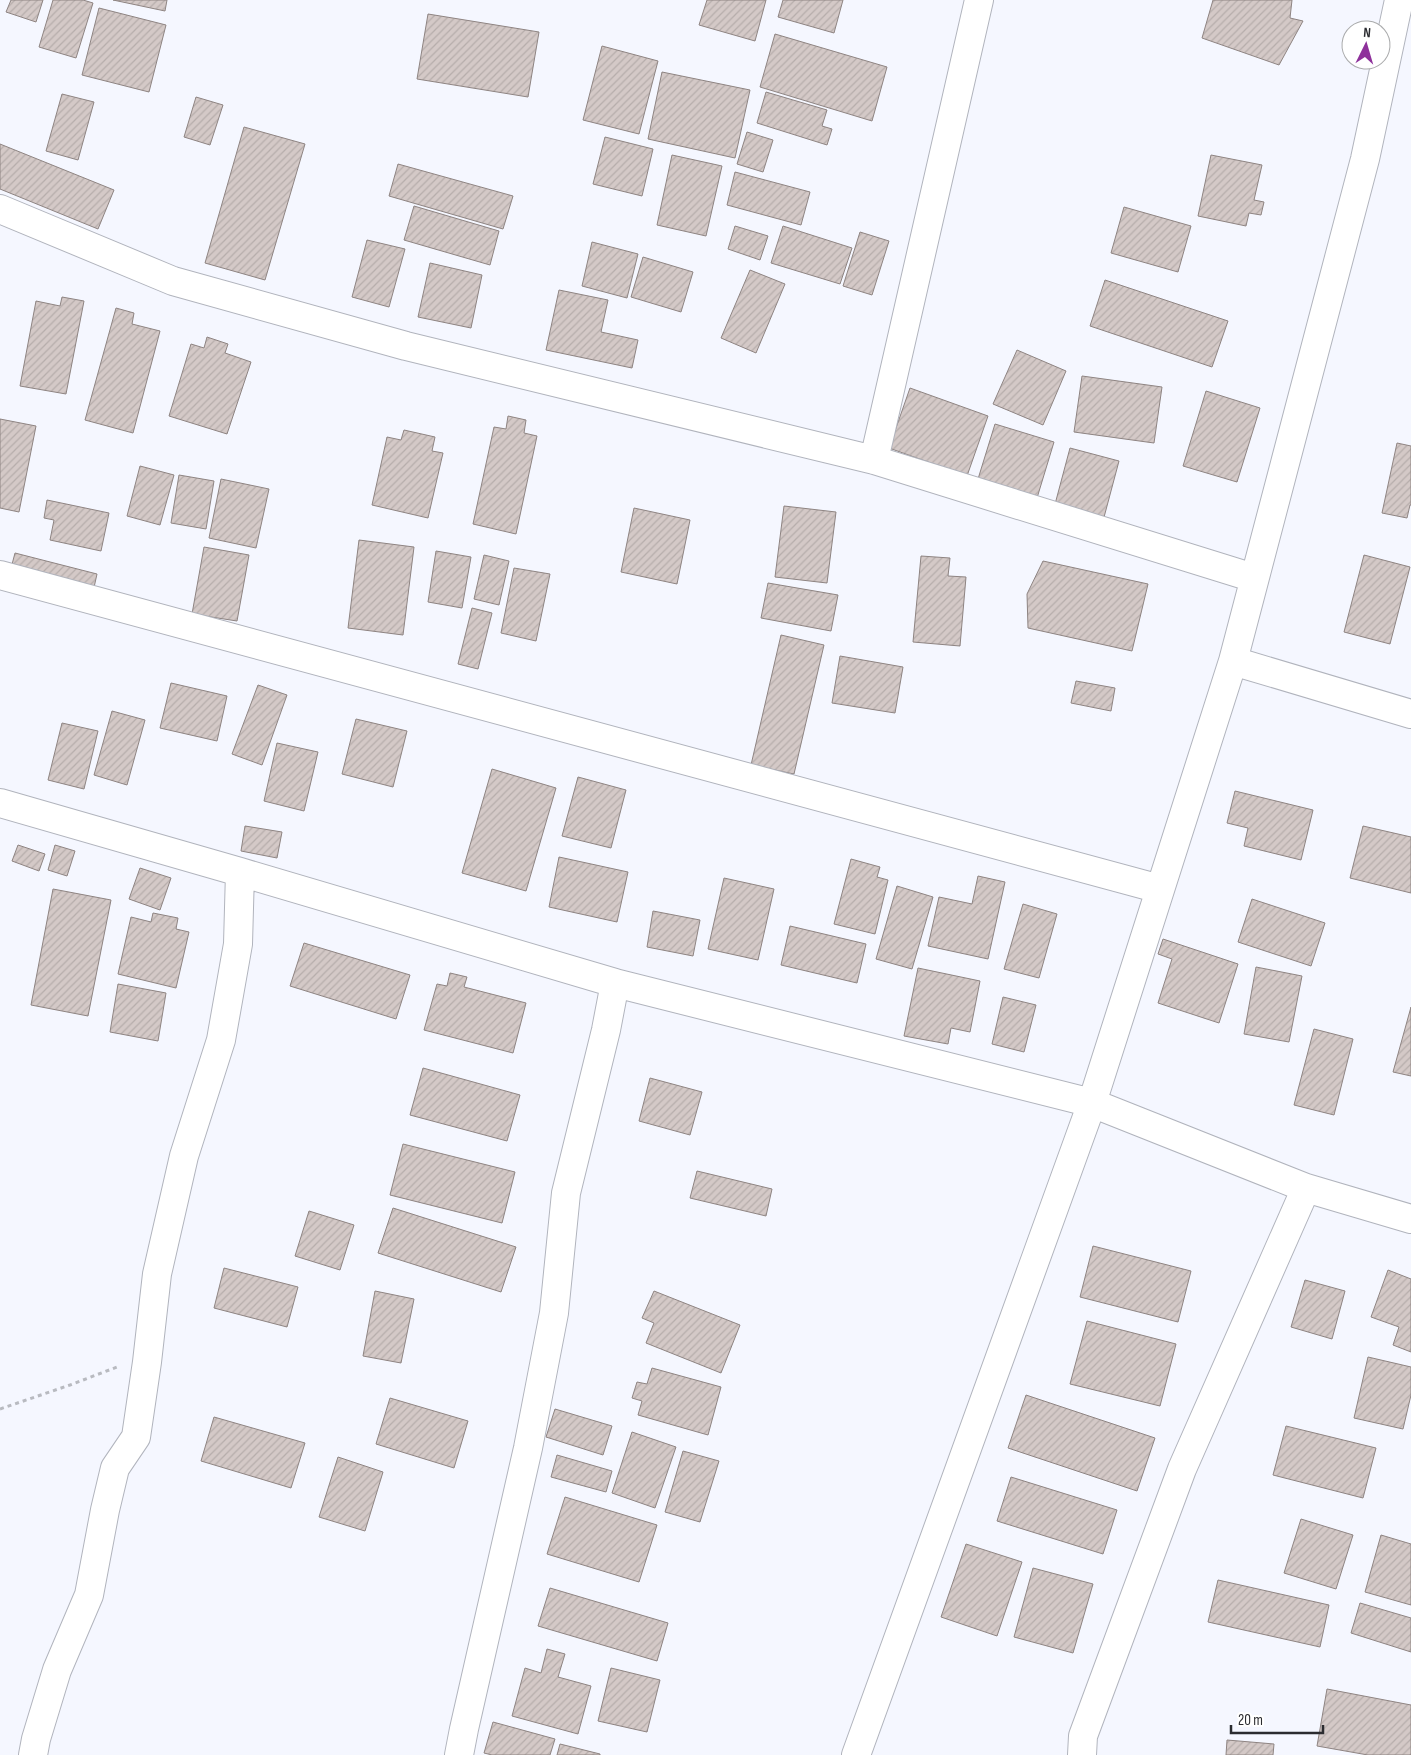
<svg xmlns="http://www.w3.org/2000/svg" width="1411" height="1755" font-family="'Sofia Sans Condensed',sans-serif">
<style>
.building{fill:url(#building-hatch);stroke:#8e8482}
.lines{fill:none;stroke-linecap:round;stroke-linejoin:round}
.minor-casing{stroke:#b1b4bd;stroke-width:30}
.path{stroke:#b8bac0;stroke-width:3;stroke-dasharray:4 4;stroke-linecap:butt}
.minor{stroke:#fff;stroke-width:28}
</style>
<defs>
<pattern id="building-hatch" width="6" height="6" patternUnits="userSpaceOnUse" patternTransform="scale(1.25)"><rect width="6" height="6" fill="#d4c9c7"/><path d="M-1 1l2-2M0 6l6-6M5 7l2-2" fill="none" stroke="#b6adab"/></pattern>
</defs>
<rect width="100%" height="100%" fill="#f5f7ff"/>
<path class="building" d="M11,0H43L36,22L6,12Z
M53,0H83L93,3L76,58L39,47Z
M113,0H167L165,11Z
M707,0H766L755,41L699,25Z
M783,0H843L834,33L778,17Z
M1213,0H1292L1290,18L1303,21L1279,65L1202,38Z
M99,8L166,25L149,92L82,75Z
M428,14L539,32L528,97L417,79Z
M775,34L887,67L872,121L760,87Z
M602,46L658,61L639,134L583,120Z
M662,72L750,90L735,158L648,139Z
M766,92L827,110L822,126L832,129L827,145L757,123Z
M62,94L94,102L78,160L46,151Z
M196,97L223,105L210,145L184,137Z
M244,127L305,144L265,280L205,263Z
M747,132L773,140L763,172L737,164Z
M605,137L653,149L642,196L593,184Z
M0,144L114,190L98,229L0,189Z
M672,155L722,166L706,236L657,225Z
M1211,155L1262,165L1254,200L1264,202L1261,215L1249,213L1246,226L1198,216Z
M398,164L513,196L503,229L389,196Z
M735,172L810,192L801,225L727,205Z
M414,206L499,231L490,265L404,240Z
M1124,207L1191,226L1178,272L1111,253Z
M735,226L768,236L760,260L728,249Z
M783,226L852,248L840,284L771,263Z
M860,232L889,241L872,295L843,286Z
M367,240L405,249L389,307L352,297Z
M592,242L638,254L627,298L582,286Z
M643,257L693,272L681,312L631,297Z
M430,263L482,275L471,328L418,317Z
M750,270L785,284L756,353L721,338Z
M1105,280L1228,321L1212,367L1090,326Z
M559,290L608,300L601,332L638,340L632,368L546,350Z
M62,297L84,301L66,394L20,386L36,301L60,306Z
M116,308L134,313L132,324L160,331L133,433L85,420Z
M207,337L228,344L225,353L251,362L227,434L169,416L191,344L204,348Z
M1017,350L1066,371L1043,425L993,404Z
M1082,376L1162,387L1154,443L1074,432Z
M910,388L988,416L967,476L889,448Z
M1206,391L1260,408L1237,482L1183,466Z
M508,416L526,420L524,433L537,436L516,534L473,524L494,427L506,429Z
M0,419L36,426L19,512L0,508Z
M995,424L1054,442L1037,498L978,479Z
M404,430L435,437L432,451L443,453L428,518L372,505L387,437L401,440Z
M1397,443L1411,446V505H1410L1407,518L1382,513Z
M1070,448L1119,461L1103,521L1054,508Z
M140,466L174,475L160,525L127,516Z
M179,475L214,481L206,529L171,523Z
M221,479L269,489L256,548L209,538Z
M47,500L109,513L101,551L50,540L54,520L44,518Z
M784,506L836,512L827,583L775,577Z
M634,508L690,520L677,584L621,572Z
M359,540L414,547L403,635L348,628Z
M204,547L249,555L237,621L192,614Z
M436,551L471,557L462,608L428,602Z
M15,553L97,574L93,592L10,572Z
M484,555L509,561L499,605L474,599Z
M1364,555L1410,567L1390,644L1344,632Z
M921,556L950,558L948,576L966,577L960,646L913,642Z
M1043,561L1148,584L1132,651L1028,628L1027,594Z
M514,568L550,574L536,641L501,633Z
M768,583L838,595L831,631L761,618Z
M472,608L492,613L478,669L458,664Z
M781,635L824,645L794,774L751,765Z
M840,656L903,667L895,713L832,703Z
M1076,681L1115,688L1111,711L1071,703Z
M171,683L227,696L217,741L160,728Z
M258,685L287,695L262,765L232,754Z
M112,711L145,720L127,785L94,775Z
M356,719L407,731L393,787L342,774Z
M62,723L98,731L84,789L48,780Z
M277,743L318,752L304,811L264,801Z
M492,769L556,788L526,891L462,873Z
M578,777L626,790L611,848L562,836Z
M1235,791L1313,810L1301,860L1244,846L1248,828L1227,823Z
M245,826L282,832L277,858L241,851Z
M1363,826L1411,837V893L1350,878Z
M18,845L45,854L39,871L12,861Z
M55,845L75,851L67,876L48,870Z
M559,857L628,872L617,922L549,907Z
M851,859L880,867L877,877L888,880L875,934L834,924Z
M140,868L171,878L160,910L129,899Z
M978,876L1005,882L988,959L928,946L939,897L972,904Z
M724,878L774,889L758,960L708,949Z
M897,886L933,897L912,969L876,959Z
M53,889L111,900L88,1016L31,1005Z
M1252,899L1325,923L1311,966L1238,942Z
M1023,904L1057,914L1039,978L1004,969Z
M653,911L700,920L693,956L647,947Z
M153,913L178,918L176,929L189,932L176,988L118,974L131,917L151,922Z
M790,926L866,944L857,983L781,965Z
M1163,939L1238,964L1219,1023L1158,1003L1172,959L1158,954Z
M304,943L410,975L396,1019L290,986Z
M1256,967L1302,976L1289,1042L1244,1034Z
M918,968L980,981L970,1032L951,1028L948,1044L904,1036Z
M450,973L467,977L464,987L526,1003L513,1053L424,1030L437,984L447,986Z
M118,984L166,993L158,1041L110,1032Z
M1003,997L1036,1005L1024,1052L992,1044Z
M1411,1007V1076L1393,1072Z
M1314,1029L1353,1039L1334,1115L1294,1105Z
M423,1068L520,1095L507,1141L410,1115Z
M650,1078L702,1092L690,1135L639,1121Z
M403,1144L515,1172L502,1223L390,1195Z
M697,1171L772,1189L766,1216L690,1198Z
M393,1208L516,1247L501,1292L378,1253Z
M309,1211L354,1225L340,1270L295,1256Z
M1093,1246L1191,1271L1178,1322L1080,1297Z
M224,1268L298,1287L287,1327L214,1308Z
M1388,1270L1411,1279V1352L1393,1345L1399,1327L1371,1317Z
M1305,1280L1345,1291L1332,1339L1291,1327Z
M375,1291L414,1299L401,1363L363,1356Z
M654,1291L740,1325L721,1373L646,1343L654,1323L642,1318Z
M1087,1321L1176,1344L1160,1406L1070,1384Z
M1368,1357L1411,1367V1395L1403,1429L1354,1418Z
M652,1368L721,1387L708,1435L638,1415L642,1401L632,1398L637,1382L647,1384Z
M1026,1395L1155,1438L1137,1491L1008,1448Z
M390,1398L468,1421L454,1468L376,1444Z
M555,1409L612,1426L603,1455L546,1437Z
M214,1417L305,1443L291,1488L201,1461Z
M1286,1426L1376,1448L1363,1498L1273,1475Z
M632,1432L676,1447L655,1508L612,1493Z
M683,1451L719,1461L700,1522L665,1512Z
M557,1455L612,1471L606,1492L551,1477Z
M338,1457L383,1472L365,1531L319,1517Z
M1011,1477L1117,1510L1103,1554L997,1521Z
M565,1497L657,1525L639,1582L547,1554Z
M1301,1519L1353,1535L1336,1589L1284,1573Z
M1381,1535L1411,1544V1605L1365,1592Z
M966,1544L1022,1562L997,1636L941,1617Z
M1033,1568L1093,1584L1073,1653L1014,1637Z
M1218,1580L1329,1605L1320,1647L1208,1622Z
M550,1588L668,1623L657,1661L538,1626Z
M1360,1603L1411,1618V1652L1351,1633Z
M547,1649L565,1654L558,1677L591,1686L578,1734L512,1716L525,1668L541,1673Z
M611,1668L660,1680L647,1732L598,1721Z
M1327,1689L1411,1705V1755H1368L1317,1746Z
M493,1722L555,1739L550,1755H492L484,1753Z
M1227,1740L1274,1744L1273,1755H1226Z
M560,1744L600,1754V1755H557Z"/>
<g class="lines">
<defs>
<path id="minor" d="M1399,0L1365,159L1233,661L1092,1103L1306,1188L1411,1219
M0,209L173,281L406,346L874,460L1254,578
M874,460L979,0
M0,575L1160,889
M1233,661L1411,714
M0,803L240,872L615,983
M33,1755L36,1739L57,1670L89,1595L105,1510L115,1468L136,1437L147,1362L157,1274L184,1156L221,1040L238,944L240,872
M459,1755L464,1729L528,1448L554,1313L566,1193L606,1030L615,983L1092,1103L856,1755
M1082,1755L1083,1736L1182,1469L1306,1188"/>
</defs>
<use href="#minor" class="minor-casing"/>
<path class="path" d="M0,1409L70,1385L117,1367"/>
<use href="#minor" class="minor"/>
</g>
<g transform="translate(1366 45) rotate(5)"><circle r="24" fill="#ffffff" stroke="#aaabac"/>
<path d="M0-4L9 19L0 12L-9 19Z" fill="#8e319b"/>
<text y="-8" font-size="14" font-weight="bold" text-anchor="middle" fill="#2b2c30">N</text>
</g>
<path d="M1231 1725v8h92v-8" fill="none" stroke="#2b2c30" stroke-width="2.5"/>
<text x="1238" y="1725" font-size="15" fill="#2b2c30" stroke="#ffffff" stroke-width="4" paint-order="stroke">20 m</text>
</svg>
